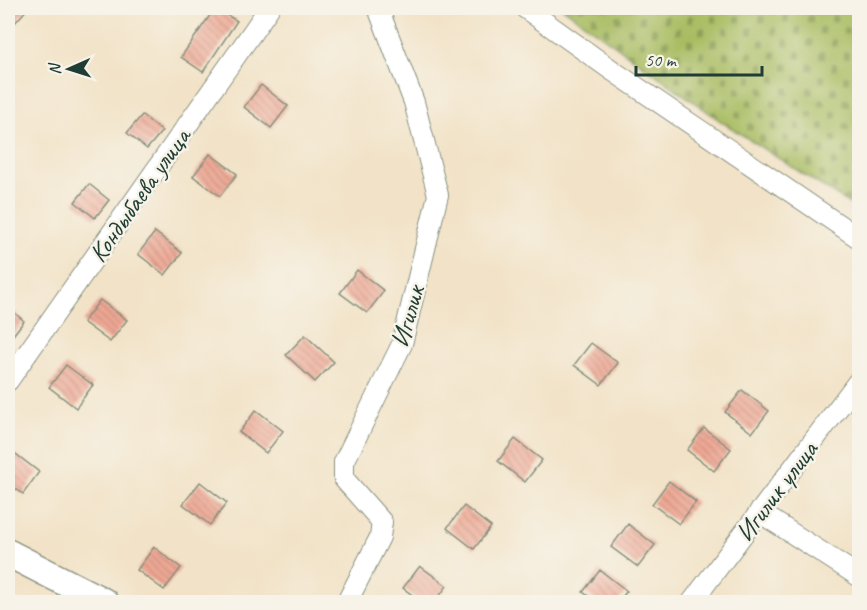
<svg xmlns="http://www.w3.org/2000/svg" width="867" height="610" font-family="Caveat,sans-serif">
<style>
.cemetery{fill:url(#cemetery-stones);stroke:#637c4a;stroke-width:1.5}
.building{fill:url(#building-back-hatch)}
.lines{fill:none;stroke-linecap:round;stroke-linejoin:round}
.street-casing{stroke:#88907e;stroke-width:22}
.secondary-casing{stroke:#88907e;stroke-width:30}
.street{stroke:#fff;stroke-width:20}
.secondary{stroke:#fff;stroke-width:27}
.labels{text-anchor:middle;stroke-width:5;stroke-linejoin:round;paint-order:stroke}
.street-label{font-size:26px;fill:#1f3d34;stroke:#f7f3e8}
</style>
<defs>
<pattern id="cemetery-stones" width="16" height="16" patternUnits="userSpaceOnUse" patternTransform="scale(1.5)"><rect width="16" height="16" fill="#a7bc61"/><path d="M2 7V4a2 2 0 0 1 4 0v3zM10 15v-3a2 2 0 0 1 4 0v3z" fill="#879a51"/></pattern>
<pattern id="building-back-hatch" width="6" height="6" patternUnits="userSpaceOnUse" patternTransform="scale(1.5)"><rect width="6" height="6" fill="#efa894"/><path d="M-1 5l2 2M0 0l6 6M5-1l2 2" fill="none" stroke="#c18a7a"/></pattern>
</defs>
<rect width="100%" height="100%" fill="#f7f3e8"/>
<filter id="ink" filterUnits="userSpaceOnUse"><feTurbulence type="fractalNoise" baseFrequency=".0167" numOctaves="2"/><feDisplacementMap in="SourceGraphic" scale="12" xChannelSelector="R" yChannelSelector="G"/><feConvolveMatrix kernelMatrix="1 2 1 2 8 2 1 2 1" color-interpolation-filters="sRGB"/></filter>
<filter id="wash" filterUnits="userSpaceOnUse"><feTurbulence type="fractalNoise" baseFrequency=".008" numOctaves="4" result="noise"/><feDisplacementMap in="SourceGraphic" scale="24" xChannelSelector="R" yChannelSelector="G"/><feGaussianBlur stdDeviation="1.35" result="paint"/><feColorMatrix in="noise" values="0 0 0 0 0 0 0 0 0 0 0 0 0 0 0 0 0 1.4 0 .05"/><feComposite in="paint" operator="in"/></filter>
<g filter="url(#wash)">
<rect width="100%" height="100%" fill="#f2e3c8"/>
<path class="cemetery" d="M563,8H859V210L722,122Z"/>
<g id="blocks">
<path class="building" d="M8,8H28L14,24L8,19Z
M215,8L237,21L203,72L181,57Z
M261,85L288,106L271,128L244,107Z
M142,115L162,131L147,149L127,133Z
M210,154L237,174L220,196L193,176Z
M89,184L109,200L95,218L75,202Z
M155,232L182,253L165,275L138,254Z
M357,270L384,291L367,313L340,293Z
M100,300L127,320L110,342L83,322Z
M8,307L24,321L10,339L8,337Z
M305,335L334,362L315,382L286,355Z
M591,343L618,363L601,385L574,365Z
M66,365L93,385L76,408L49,387Z
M742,390L769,411L752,433L725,412Z
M256,410L283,431L266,453L239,432Z
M704,428L731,449L714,471L687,450Z
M515,439L542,460L525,482L498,461Z
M12,451L39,472L23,494L8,483V458Z
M669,481L696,502L679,524L652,504Z
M200,482L227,503L210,525L183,504Z
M464,506L491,527L474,549L447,528Z
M628,524L655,545L638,567L611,547Z
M154,547L181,568L164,590L137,570Z
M420,566L447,586L435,602H422L403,588Z
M600,570L627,591L618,602H597L583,592Z"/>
</g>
</g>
<g filter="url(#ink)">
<use href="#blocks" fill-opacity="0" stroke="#88907e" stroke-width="1.5"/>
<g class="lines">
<defs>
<path id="street" d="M525,8L613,71L860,239
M8,381L254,30L269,8
M759,512L860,577
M347,602L380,537L382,522L344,479V462L402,344L438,195L414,102L378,8
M692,602L860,379"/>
<path id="secondary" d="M8,553L104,602"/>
</defs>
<use href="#street" class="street-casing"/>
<use href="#secondary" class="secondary-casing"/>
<use href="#street" class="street"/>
<use href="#secondary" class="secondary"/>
</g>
</g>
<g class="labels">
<g class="street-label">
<text transform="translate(139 195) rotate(-55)" y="9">Кондыбаева улица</text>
<text transform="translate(407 316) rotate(-74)" y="9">Игилик</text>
<text transform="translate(776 491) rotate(-53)" y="9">Игилик улица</text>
</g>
</g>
<rect width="867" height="610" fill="none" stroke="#f7f3e8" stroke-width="30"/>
<g transform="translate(69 69) rotate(267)" stroke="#f7f3e8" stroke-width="4.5" paint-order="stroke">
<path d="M0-4.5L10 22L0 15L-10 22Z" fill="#1f3d34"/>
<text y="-9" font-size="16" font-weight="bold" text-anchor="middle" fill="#1f3d34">N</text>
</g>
<path d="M636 66v9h126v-9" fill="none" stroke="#1f3d34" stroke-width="3"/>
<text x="645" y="66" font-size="18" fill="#1f3d34" stroke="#f7f3e8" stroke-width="4.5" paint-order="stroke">50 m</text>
</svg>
